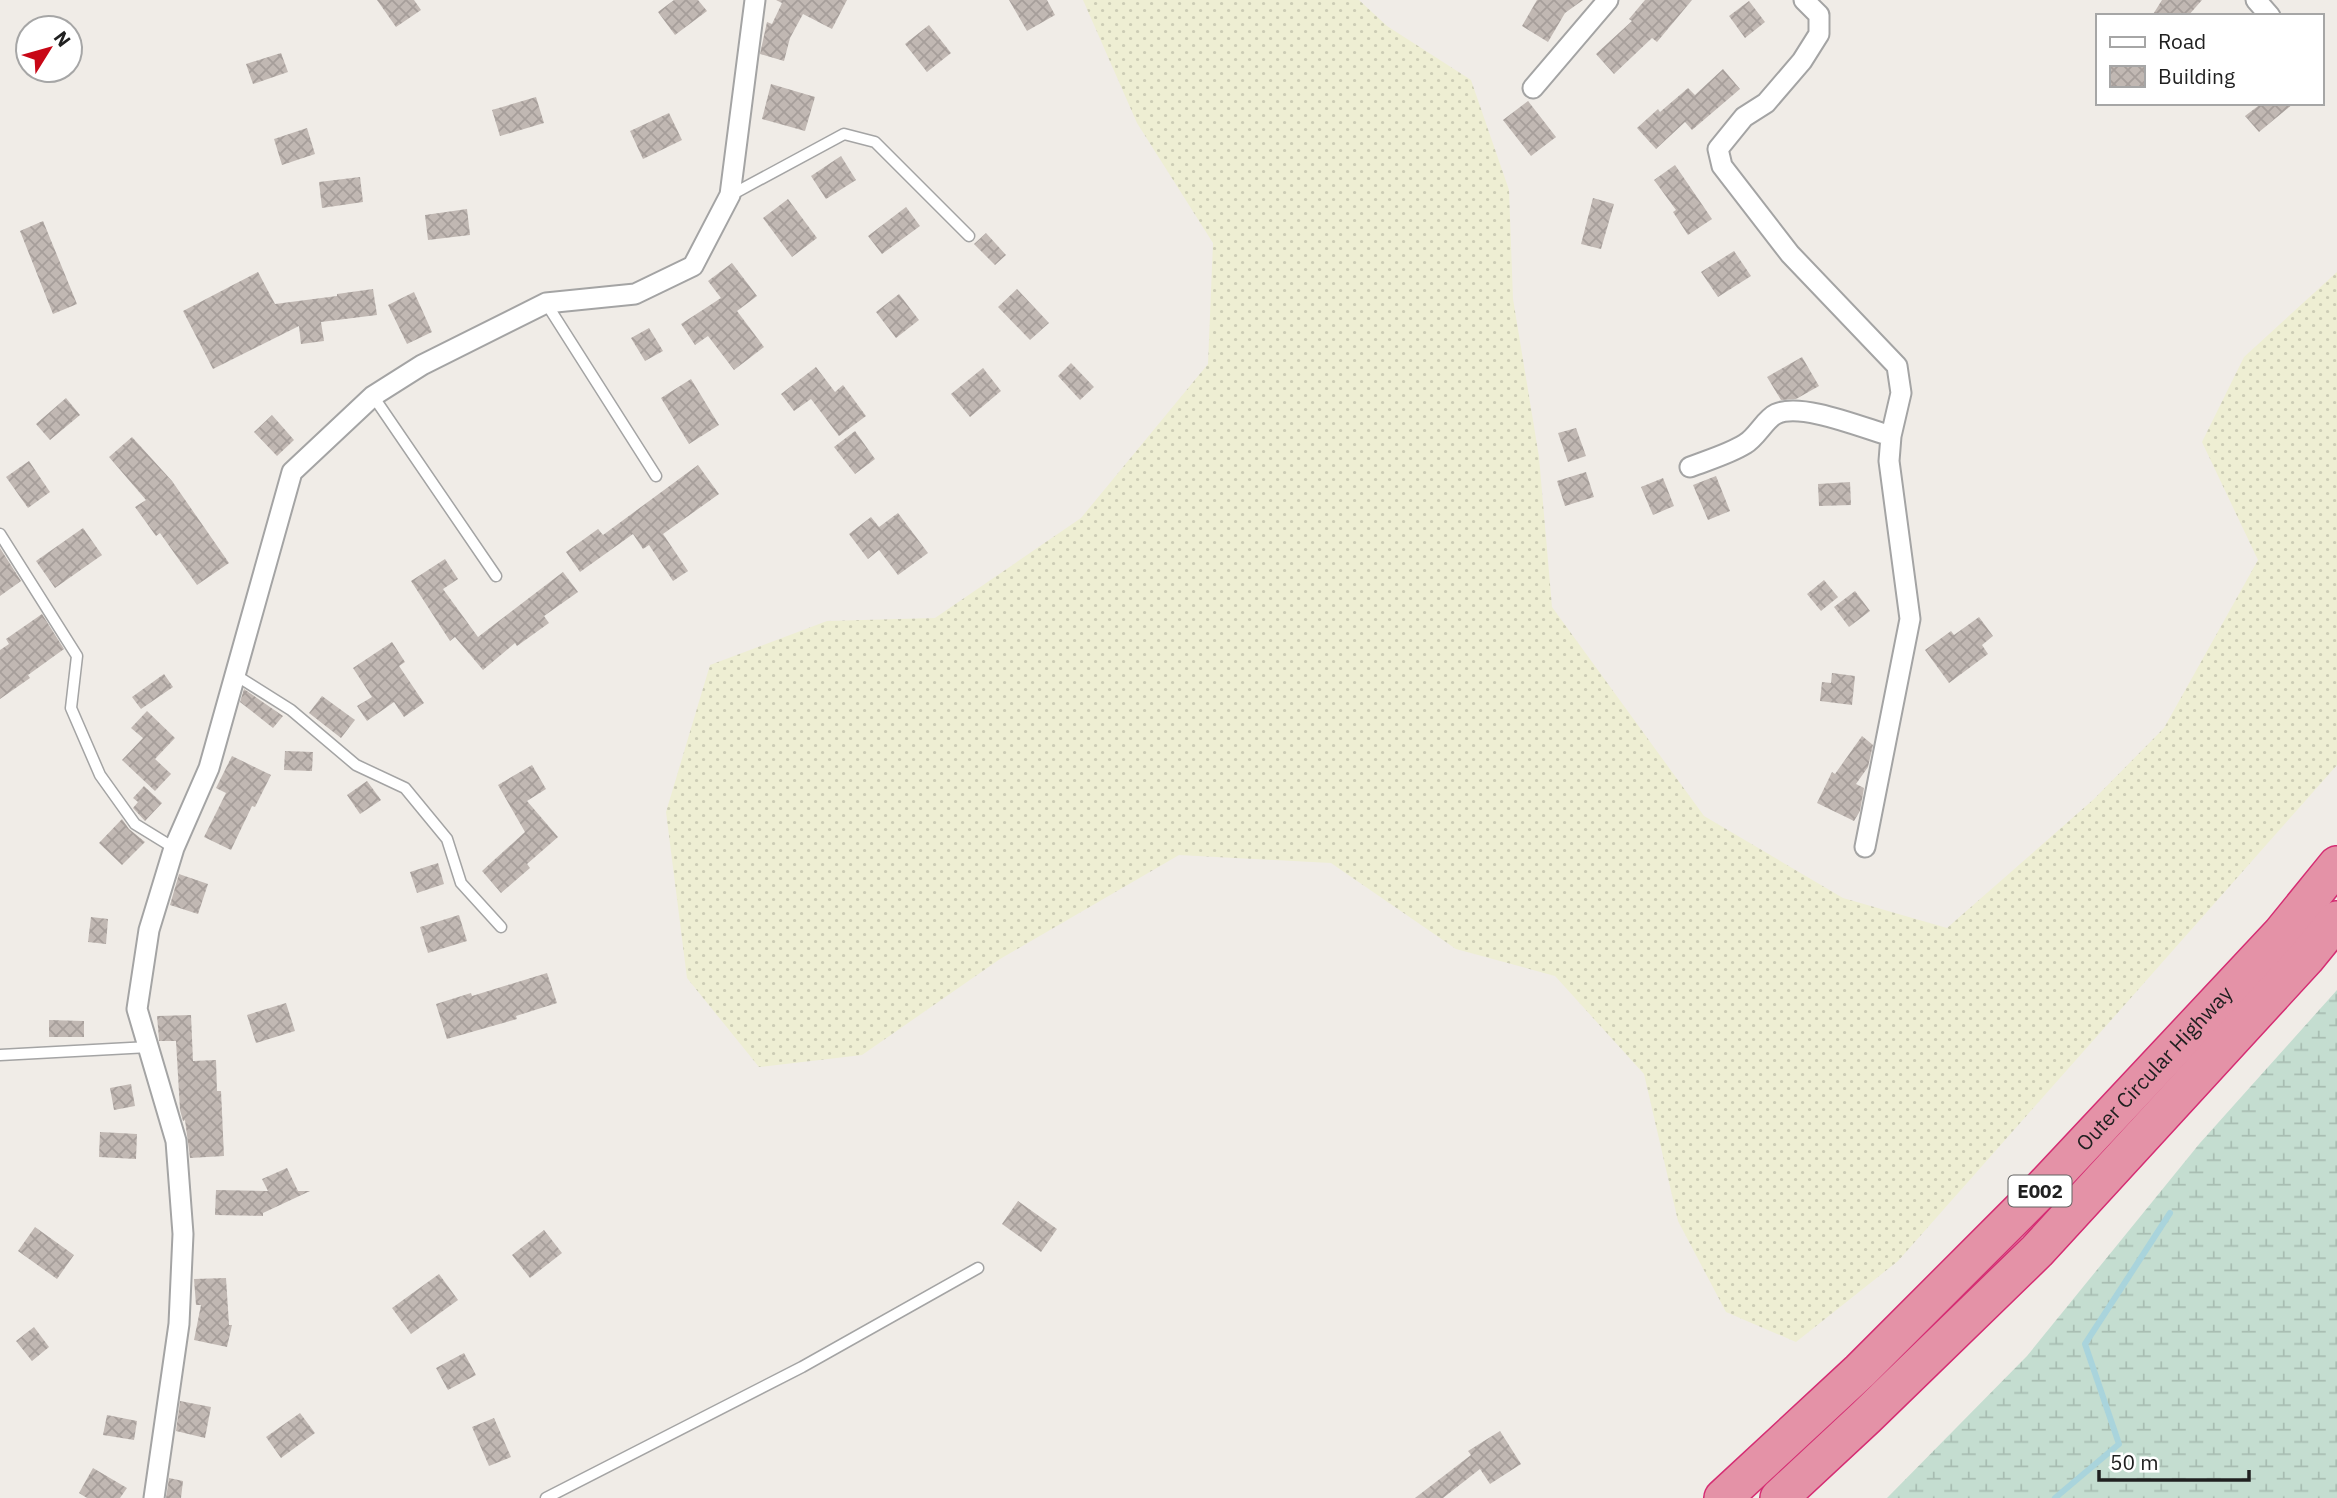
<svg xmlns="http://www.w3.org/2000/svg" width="2337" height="1498" font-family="'IBM Plex Sans',sans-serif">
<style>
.farmland{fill:url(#farmland-dots)}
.wetland{fill:url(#wetland-marsh)}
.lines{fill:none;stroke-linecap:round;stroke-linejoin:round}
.stream{stroke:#a9d4dc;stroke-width:6}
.building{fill:url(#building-cross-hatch)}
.lane-casing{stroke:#a4a4a4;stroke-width:13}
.street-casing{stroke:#a4a4a4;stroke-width:23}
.highway-casing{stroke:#d52d73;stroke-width:40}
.lane{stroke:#fff;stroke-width:10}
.street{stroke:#fff;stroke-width:19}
.highway{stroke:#e492a7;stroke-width:37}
.labels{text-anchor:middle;stroke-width:7;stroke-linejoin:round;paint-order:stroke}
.shield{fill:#fff;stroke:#636363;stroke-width:2}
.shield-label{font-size:19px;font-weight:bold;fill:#202020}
.street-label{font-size:21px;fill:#202020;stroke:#fff}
</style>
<defs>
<pattern id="farmland-dots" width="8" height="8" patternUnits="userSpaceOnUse" patternTransform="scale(1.75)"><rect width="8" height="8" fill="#eeeed3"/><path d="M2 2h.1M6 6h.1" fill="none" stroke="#ccccb5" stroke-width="1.8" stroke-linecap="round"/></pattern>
<pattern id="wetland-marsh" width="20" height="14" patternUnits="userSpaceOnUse" patternTransform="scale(1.75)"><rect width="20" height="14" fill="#c4ddd0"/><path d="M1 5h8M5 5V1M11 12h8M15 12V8" fill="none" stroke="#a8bdb2"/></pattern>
<pattern id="building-cross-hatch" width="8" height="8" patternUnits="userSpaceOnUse" patternTransform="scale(1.75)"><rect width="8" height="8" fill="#c1b8b3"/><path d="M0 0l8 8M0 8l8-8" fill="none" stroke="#a69e9a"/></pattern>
</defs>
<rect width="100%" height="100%" fill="#f0ece7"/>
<path class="farmland" d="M1083,0H1359L1387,26L1471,80L1509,190L1513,299L1539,457L1552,607L1704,816L1843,898L1947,928L2094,799L2164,728L2258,560L2202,442L2244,357L2337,272V765L1898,1261L1796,1342L1726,1312L1678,1221L1644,1074L1555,976L1456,949L1331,863L1179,855L1000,959L862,1055L759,1067L687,978L666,812L710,665L827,621L935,618L1081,518L1208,364L1213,243L1137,123Z"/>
<path class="wetland" d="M2337,990V1498H1887L2027,1356L2200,1143Z"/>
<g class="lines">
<path class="stream" d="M2055,1498L2119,1444L2085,1344L2170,1213"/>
</g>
<path class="building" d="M377,0H414L421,10L396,27Z
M674,0H698L707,11L675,35L658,12Z
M776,0H847L832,29L803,14L790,38L784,61L760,54L767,22L772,24L782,3Z
M1009,0H1047L1055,15L1027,31Z
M1537,0H1583L1565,13L1548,42L1522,26Z
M1645,0H1692L1657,42L1652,38L1614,74L1596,54L1632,21L1629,19Z
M2162,0H2202L2188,16H2152Z
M1749,1L1765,22L1745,38L1729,16Z
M929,25L951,53L927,72L905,44Z
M281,53L288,72L253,84L246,64Z
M1723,69L1740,89L1692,130L1685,122L1656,149L1637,128L1658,109L1660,112L1688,88L1695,95Z
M771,84L815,97L805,131L762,119Z
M536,97L544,123L500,136L492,110Z
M1528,101L1556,137L1531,156L1503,120Z
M2262,103H2294L2259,132L2245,116Z
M669,113L682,140L643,159L630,131Z
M307,128L315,154L282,165L274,139Z
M841,156L856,180L826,199L811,176Z
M1675,165L1712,219L1688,235L1673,212L1676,210L1654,180Z
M360,177L363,202L322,208L319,182Z
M1593,198L1614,204L1601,249L1581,244Z
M788,199L817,238L792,257L763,218Z
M906,207L920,226L882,254L868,236Z
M467,209L470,235L428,240L425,215Z
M43,221L77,304L53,314L20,231Z
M986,233L1006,255L995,265L974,244Z
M1734,251L1751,276L1718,297L1701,272Z
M732,263L757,296L737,311L764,347L734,370L708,336L695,345L681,324L721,298L708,281Z
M258,272L275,304L337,296V294L373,289L377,315L321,322L324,341L301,344L299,326L213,369L183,311Z
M1017,289L1049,323L1030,340L998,307Z
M414,292L432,332L407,344L388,305Z
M899,294L919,320L896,338L876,312Z
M649,328L663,351L645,361L631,338Z
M1802,357L1819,386L1796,399L1781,400L1767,377Z
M1071,363L1094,387L1080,400L1058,376Z
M816,367L835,392L843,385L866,416L839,436L811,399L794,411L781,394Z
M983,368L1001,391L970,417L951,394Z
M691,379L719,425L689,444L661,398Z
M66,398L80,415L50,440L36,424Z
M272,415L294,440L277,456L254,432Z
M1576,428L1586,456L1568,462L1558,433Z
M855,431L875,459L855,474L834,447Z
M132,437L172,481L229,563L197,585L160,533L156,536L135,507L146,500L109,457Z
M29,461L50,492L28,508L6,477Z
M698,465L719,494L663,534L688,571L673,581L649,545L643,549L633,534L580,572L566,552L598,529L603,535Z
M1586,472L1594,497L1565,506L1557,481Z
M1716,476L1730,511L1708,520L1693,485Z
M1663,478L1674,506L1653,515L1641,487Z
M1850,482L1851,505L1819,506L1818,484Z
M898,513L928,553L898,575L879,550L868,559L849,534L871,517L879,527Z
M83,528L102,555L55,588L36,561Z
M0,548L21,581L0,596Z
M445,559L458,579L443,589L478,637L563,572L578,592L544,616L549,623L517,646L515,643L483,670L455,637L450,641L411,581Z
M1824,580L1838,597L1821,611L1807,594Z
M1855,591L1870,611L1849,627L1834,607Z
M42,614L64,649L28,675L30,678L0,699V650L9,644L6,639Z
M1979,617L1993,636L1982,645L1988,654L1949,683L1925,650L1951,631L1954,635Z
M392,642L405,662L399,666L424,703L404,717L394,702L367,721L357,706L372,697L353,668Z
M1832,673L1855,676L1852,705L1820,701L1822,682L1831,683Z
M164,674L173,687L141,709L132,697Z
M244,689L283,716L273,728L240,702Z
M322,696L355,720L341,738L309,713Z
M147,711L175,738L155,759L171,774L155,791L122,760L143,738L131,728Z
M1862,736L1873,745L1868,767L1856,784L1864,788L1860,811L1854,821L1817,803L1832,772L1835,774Z
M285,751L313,752L312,771L284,770Z
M232,756L271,775L255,807L252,806L231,850L204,837L226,793L216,788Z
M532,765L546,789L527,801L558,837L527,864L530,868L501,893L482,871L525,832L498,785Z
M367,781L381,800L360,814L347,795Z
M144,786L162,803L145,821L133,808L138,802L133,798Z
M122,819L129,829L145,842L122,865L99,843Z
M438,863L444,884L417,893L410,872Z
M179,874L208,884L198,914L170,905Z
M459,915L467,941L428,953L420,927Z
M91,917L108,919L106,944L88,942Z
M547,973L557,1003L516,1016L517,1019L447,1039L436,1004L471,993L472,996Z
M286,1003L295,1031L256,1043L247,1015Z
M191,1015L193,1061L216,1060L217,1091H221L224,1156L190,1158L185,1120L183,1121L180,1110L176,1041H159V1039L157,1016Z
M49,1020L84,1021V1037H49Z
M131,1084L135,1106L114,1110L110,1088Z
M100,1132L137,1134L136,1159L99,1157Z
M287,1168L298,1191H310L263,1213V1216L215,1215L216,1190L268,1191L262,1179Z
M1018,1201L1057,1229L1041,1252L1002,1224Z
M35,1227L74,1255L57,1279L18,1251Z
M544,1230L562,1253L530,1278L512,1255Z
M439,1274L458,1300L411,1334L392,1308Z
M226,1278L229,1325H232L227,1347L194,1340L201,1305H196L194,1279Z
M34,1327L49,1347L32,1361L16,1341Z
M464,1353L476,1375L448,1390L436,1368Z
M180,1401L211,1407L205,1438L176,1431Z
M300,1413L315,1433L281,1458L266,1437Z
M107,1415L137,1421L134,1440L103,1435Z
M494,1418L511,1457L489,1466L472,1427Z
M1500,1431L1521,1464L1490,1484L1480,1469L1443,1498H1415L1471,1455L1468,1451Z
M93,1468L127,1488L120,1498H87L79,1493Z
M169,1478L183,1481L181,1498H166Z"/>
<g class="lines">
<defs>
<path id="lane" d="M731,195L844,134L875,142L969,236
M546,303L656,476
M373,396L496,576
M0,534L77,656L71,708L100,775L135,824L174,848
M237,676L291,710L356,765L405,788L447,839L461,883L501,927
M0,1055L149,1047
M546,1498L802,1367L978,1268"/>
<path id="street" d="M1804,0L1819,15V34L1802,61L1766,103L1744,117L1718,149L1722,166L1790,254L1897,366L1901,393L1891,436L1889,461L1910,619L1865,847
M2256,0L2270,16
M1533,88L1608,0
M1690,467C1708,460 1729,454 1745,444C1757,437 1765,419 1776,414C1801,402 1863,428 1891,436
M154,1498L179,1324L183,1234L176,1141L137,1009L149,930L174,848L209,768L292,472L373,396L422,365L546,303L635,294L693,266L730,195L755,0"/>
<g id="highway">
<path id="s1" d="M1723,1498L1860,1371L2039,1192L2281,934L2337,865"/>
<path d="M1779,1498L1866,1417L2037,1251L2306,958L2337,920"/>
</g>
</defs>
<use href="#lane" class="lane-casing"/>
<use href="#street" class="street-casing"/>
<use href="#highway" class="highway-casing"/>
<use href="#lane" class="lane"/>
<use href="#street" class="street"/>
<use href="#highway" class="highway"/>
</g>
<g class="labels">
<rect class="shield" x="2008.5" y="1175.5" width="63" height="31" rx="5"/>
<g class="shield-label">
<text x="2040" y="1198">E002</text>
</g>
<g class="street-label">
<text dy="7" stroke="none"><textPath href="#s1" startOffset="609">Outer Circular Highway</textPath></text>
</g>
</g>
<rect x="2096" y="14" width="228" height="91" fill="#ffffff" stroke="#a6a6a6" stroke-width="2"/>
<rect x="2110" y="37" width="35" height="10" fill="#ffffff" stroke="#a6a6a6" stroke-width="2"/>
<text x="2158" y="49" font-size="21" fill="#202020">Road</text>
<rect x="2110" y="66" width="35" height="21" fill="url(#building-cross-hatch)" stroke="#a6a6a6" stroke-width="2"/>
<text x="2158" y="84" font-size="21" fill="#202020">Building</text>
<g transform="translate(49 49) rotate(53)"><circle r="33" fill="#ffffff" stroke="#a6a6a6" stroke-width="2"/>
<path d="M0-5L12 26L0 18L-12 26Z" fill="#c80716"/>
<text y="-10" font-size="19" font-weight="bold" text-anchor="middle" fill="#202020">N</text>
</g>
<path d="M2099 1470v10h150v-10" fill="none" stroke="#202020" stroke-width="3.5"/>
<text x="2110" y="1470" font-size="21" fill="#202020" stroke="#ffffff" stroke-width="5" paint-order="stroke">50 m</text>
</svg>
